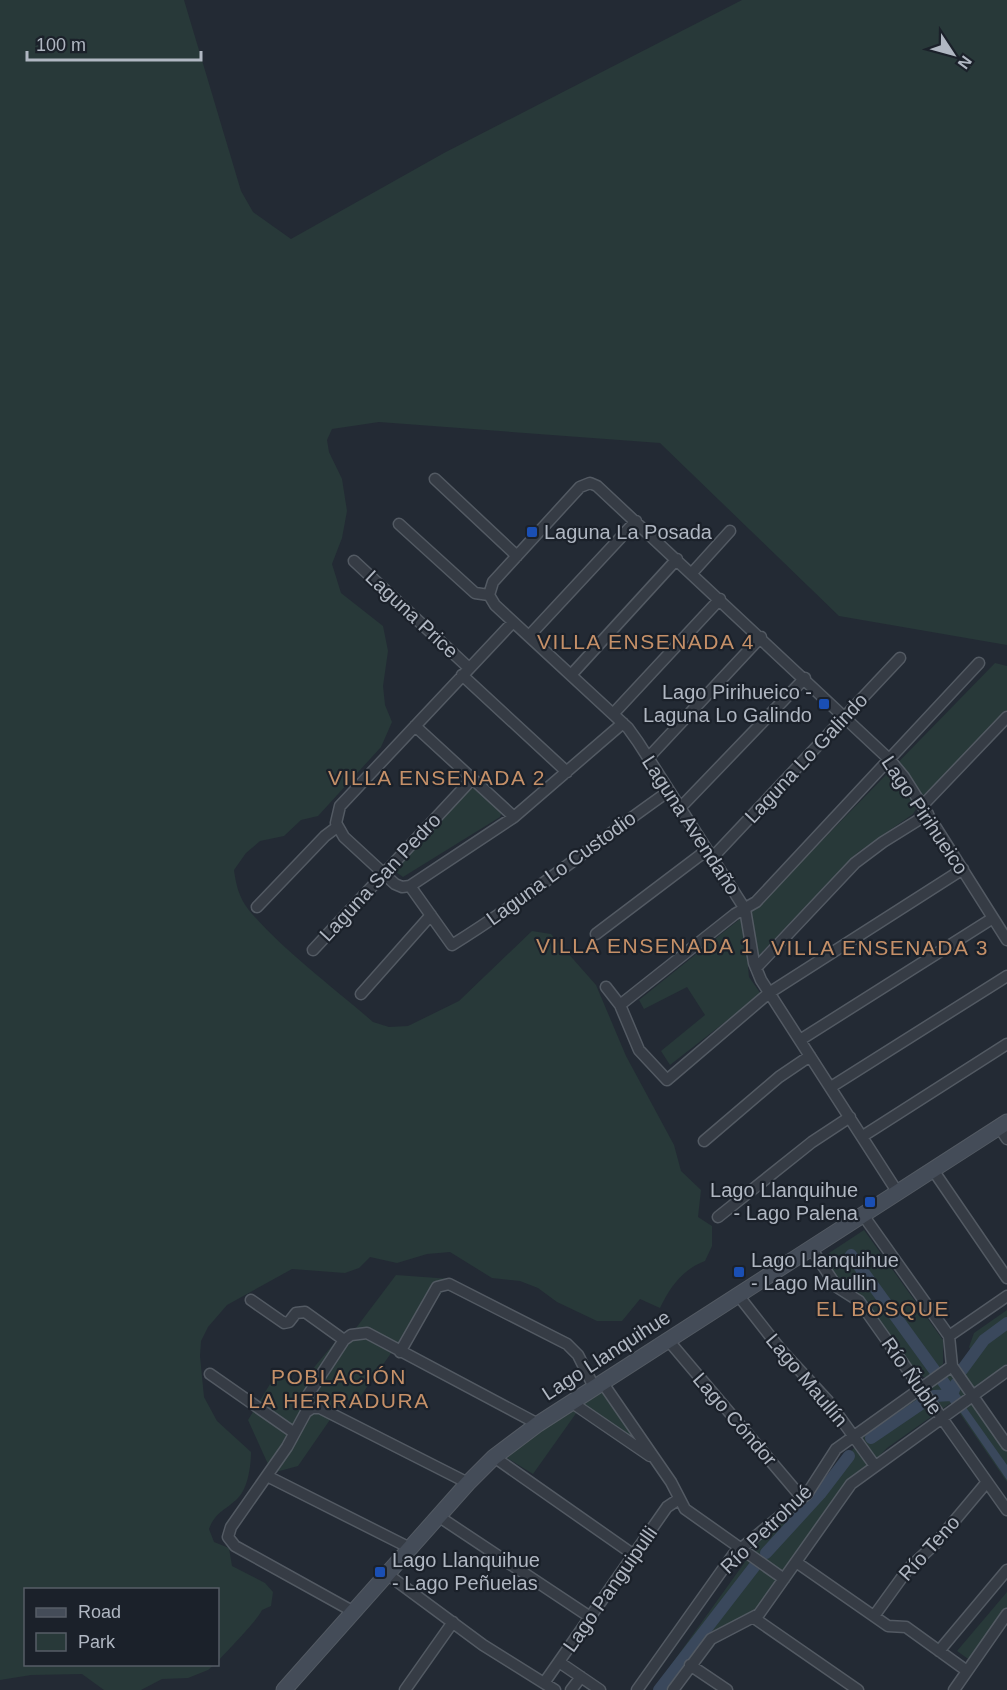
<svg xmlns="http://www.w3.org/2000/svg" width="1007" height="1690" font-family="Helvetica,sans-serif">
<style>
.green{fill:#283939}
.water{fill:#3a485c}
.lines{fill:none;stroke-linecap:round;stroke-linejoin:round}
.canal{stroke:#3a485c;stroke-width:12}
.street-casing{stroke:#535a63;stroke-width:13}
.secondary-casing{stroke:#535a63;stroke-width:17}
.street{stroke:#363c45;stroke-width:10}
.secondary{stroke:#444c58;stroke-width:15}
.transit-dot{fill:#1a4fb4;stroke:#1b212a;stroke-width:2}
.labels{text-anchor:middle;stroke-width:4.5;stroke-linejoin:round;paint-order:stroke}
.poi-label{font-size:20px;fill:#b0b7c2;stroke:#1b212a;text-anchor:start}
.street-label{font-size:20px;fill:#b0b7c2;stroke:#1b212a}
.neighbourhood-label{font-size:21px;letter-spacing:1.5px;fill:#c59068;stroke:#1b212a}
</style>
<rect width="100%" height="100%" fill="#232a34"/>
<path class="green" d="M0,0H184L241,191L253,212L291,239L444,153L742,0H1007V645L839,616L660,443L379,422L332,429L327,440L329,452L342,479L347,511L342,538L332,564L341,593L383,626L388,651L383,686L385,705L392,722L381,747L318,816L301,820L284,836L260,841L246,853L234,870C236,885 239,897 248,909C280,948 334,988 373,1022L389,1027L408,1026L459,1001L532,931L551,934L596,985L626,1056L674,1145L681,1171L701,1190L698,1217L712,1226V1246L705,1261C683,1269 670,1287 660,1308L640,1299L622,1321H597L557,1302L538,1288L520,1281L492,1278L450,1252L427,1254L397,1263L370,1257L359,1268L345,1273L292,1269L227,1305L208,1327L201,1341L200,1356L204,1397L217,1421L251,1452C251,1466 248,1488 238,1498C225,1511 216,1511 209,1529L214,1542L229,1548L232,1566L265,1583L273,1592L271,1606L262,1610C256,1622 228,1650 218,1661V1590H26V1664L214,1665L208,1670L188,1678L162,1679L141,1690H104L82,1674L31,1675L0,1680Z
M995,663L1007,666V712L925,794L913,814L857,853L748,967L749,977L761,994L670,1065L661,1051L705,1015L687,987L644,1009L639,1000L766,898Z
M474,788L502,812L500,817L403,877L393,870L468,790Z
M864,1230L943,1340V1364L926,1378L919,1375L857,1292L834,1275L823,1257Z
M396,1275L451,1279L410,1338L399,1342L355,1404L345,1398L298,1466L272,1473L248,1420L278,1371L301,1383L341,1335L356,1328Z
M1007,1310V1364L978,1384L972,1396L1007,1440V1482L952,1402L887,1448L851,1485L791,1580L765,1606L707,1634L669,1690H653L765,1534L818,1494L864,1435L974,1356L969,1347L974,1333Z
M601,1388L643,1446L579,1404Z
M572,1408L577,1412L533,1474L504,1456Z
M1007,1592V1623L978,1666L957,1651Z"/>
<path class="water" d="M965,1406L1007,1465V1480L959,1410Z"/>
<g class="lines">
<path class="canal" d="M851,1255L935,1371
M962,1370L984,1340L1007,1323
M942,1380L956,1400
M934,1396L952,1395L956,1384
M871,1438L921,1404
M766,1553L820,1494L849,1456
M659,1690L754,1567"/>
<defs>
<path id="street" d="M435,479L517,556
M399,524L475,593L489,595
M354,561L469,668
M692,573L730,531
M489,595L493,582L580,487L590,483L597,486L890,760L904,777L1007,940
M489,595L495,605L628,728L638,742L745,909L754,963L761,980L898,1193
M513,622L340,806L336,823L344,837L395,884L402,887L410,886L514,817L623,723
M529,636L636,521
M462,675L567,772
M571,675L677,559
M613,714L720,599
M415,726L514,817
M648,758L761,637
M923,805L1007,717
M680,808L805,678
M712,858L900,658
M410,886L452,945C528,898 596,842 669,791
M257,907L325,836L337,827
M596,934L707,850
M313,950L472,779
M756,968L855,863L883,842L928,814
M606,987L620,1005L639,1050L667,1080L769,993L963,869
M361,994L431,915
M620,1005L735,914L756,902L979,663
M800,1040L993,918
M831,1087L1007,976
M999,1127L1007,1139
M863,1136L1007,1044
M704,1141L779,1077L810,1056
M933,1170L1007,1278
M863,1215L949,1336L952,1366L1007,1445
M718,1217L812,1142L850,1117
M811,1248L837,1287L859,1301L1007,1510
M738,1295L781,1350L828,1401L875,1466
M251,1300L284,1323L289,1322L296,1313L305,1312L344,1340
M949,1336L1007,1296
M668,1340L802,1498
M400,1352L437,1287L449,1284L567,1344L578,1355L594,1387
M210,1374L293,1432
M602,1382L671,1482L685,1509L784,1579
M571,1402L650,1456
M309,1409L306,1398L344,1340L351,1335L367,1333L538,1424
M494,1457L634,1555
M267,1476L410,1548
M438,1516L590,1617
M796,1562L888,1626L906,1627L967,1671
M387,1574L483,1645L555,1690
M354,1612L235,1546L228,1537L231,1527L287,1447L306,1412L312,1408H320L468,1483
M874,1616L908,1569L935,1544L987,1482
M754,1618L858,1690
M939,1651L1007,1570
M559,1662L600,1690
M690,1665L727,1690
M544,1683L667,1507L679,1499
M405,1690L453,1622
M571,1690L581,1677
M637,1690L733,1555L807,1494L836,1449L952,1366
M673,1690L711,1639L759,1614L851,1484L1007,1371
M954,1690L1007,1614"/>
<path id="secondary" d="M284,1690L468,1483L494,1457L538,1424L1007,1122"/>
</defs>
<use href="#street" class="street-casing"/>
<use href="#secondary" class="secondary-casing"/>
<use href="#street" class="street"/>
<use href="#secondary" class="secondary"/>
</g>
<g class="transit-dot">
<rect x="526" y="526" width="12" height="12" rx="3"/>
<rect x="818" y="698" width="12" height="12" rx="3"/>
<rect x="864" y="1196" width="12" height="12" rx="3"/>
<rect x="733" y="1266" width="12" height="12" rx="3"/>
<rect x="374" y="1566" width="12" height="12" rx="3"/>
</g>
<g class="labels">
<g class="poi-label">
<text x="544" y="539">Laguna La Posada</text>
<text x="812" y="699" text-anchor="end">Lago Pirihueico -<tspan x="812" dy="23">Laguna Lo Galindo</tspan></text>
<text x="858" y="1197" text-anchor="end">Lago Llanquihue<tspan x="858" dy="23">- Lago Palena</tspan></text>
<text x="751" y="1267">Lago Llanquihue<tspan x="751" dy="23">- Lago Maullin</tspan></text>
<text x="392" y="1567">Lago Llanquihue<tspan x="392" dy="23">- Lago Peñuelas</tspan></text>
</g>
<g class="street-label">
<text transform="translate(412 614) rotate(43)" y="7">Laguna Price</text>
<text transform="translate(806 758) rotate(-47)" y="7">Laguna Lo Galindo</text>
<text transform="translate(925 815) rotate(56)" y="7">Lago Pirihueico</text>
<text transform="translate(691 825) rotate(57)" y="7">Laguna Avendaño</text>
<text transform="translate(561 868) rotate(-36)" y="7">Laguna Lo Custodio</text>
<text transform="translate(380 877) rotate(-47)" y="7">Laguna San Pedro</text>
<text transform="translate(606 1355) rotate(-33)" y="7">Lago Llanquihue</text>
<text transform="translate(912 1376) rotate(55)" y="7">Río Ñuble</text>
<text transform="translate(807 1380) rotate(50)" y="7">Lago Maullín</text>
<text transform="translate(735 1419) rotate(49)" y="7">Lago Cóndor</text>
<text transform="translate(766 1529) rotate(-44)" y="7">Río Petrohué</text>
<text transform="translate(929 1548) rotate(-48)" y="7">Río Teno</text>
<text transform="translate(610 1589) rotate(-55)" y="7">Lago Panguipulli</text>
</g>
<g class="neighbourhood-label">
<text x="646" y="649">VILLA ENSENADA 4</text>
<text x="437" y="785">VILLA ENSENADA 2</text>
<text x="645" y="953">VILLA ENSENADA 1</text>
<text x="880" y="955">VILLA ENSENADA 3</text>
<text x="883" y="1316">EL BOSQUE</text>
<text x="339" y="1384">POBLACIÓN<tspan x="339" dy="24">LA HERRADURA</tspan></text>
</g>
</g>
<rect x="24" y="1588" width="195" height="78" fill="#1b212a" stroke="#575d67" stroke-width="1.5"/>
<rect x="36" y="1608" width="30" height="9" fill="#444c58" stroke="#575d67" stroke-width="1.5"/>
<text x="78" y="1618" font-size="18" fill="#b0b7c2">Road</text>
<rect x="36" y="1633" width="30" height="18" fill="#283939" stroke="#575d67" stroke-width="1.5"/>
<text x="78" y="1648" font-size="18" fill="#b0b7c2">Park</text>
<g transform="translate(953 54) rotate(126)" stroke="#1b212a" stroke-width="4.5" paint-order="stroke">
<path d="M0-4.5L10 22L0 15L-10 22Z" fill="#b0b7c2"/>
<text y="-9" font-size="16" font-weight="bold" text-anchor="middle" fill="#b0b7c2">N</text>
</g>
<path d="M27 51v9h174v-9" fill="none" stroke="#b0b7c2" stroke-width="3"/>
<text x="36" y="51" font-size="18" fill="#b0b7c2" stroke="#1b212a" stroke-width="4.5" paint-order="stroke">100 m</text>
</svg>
